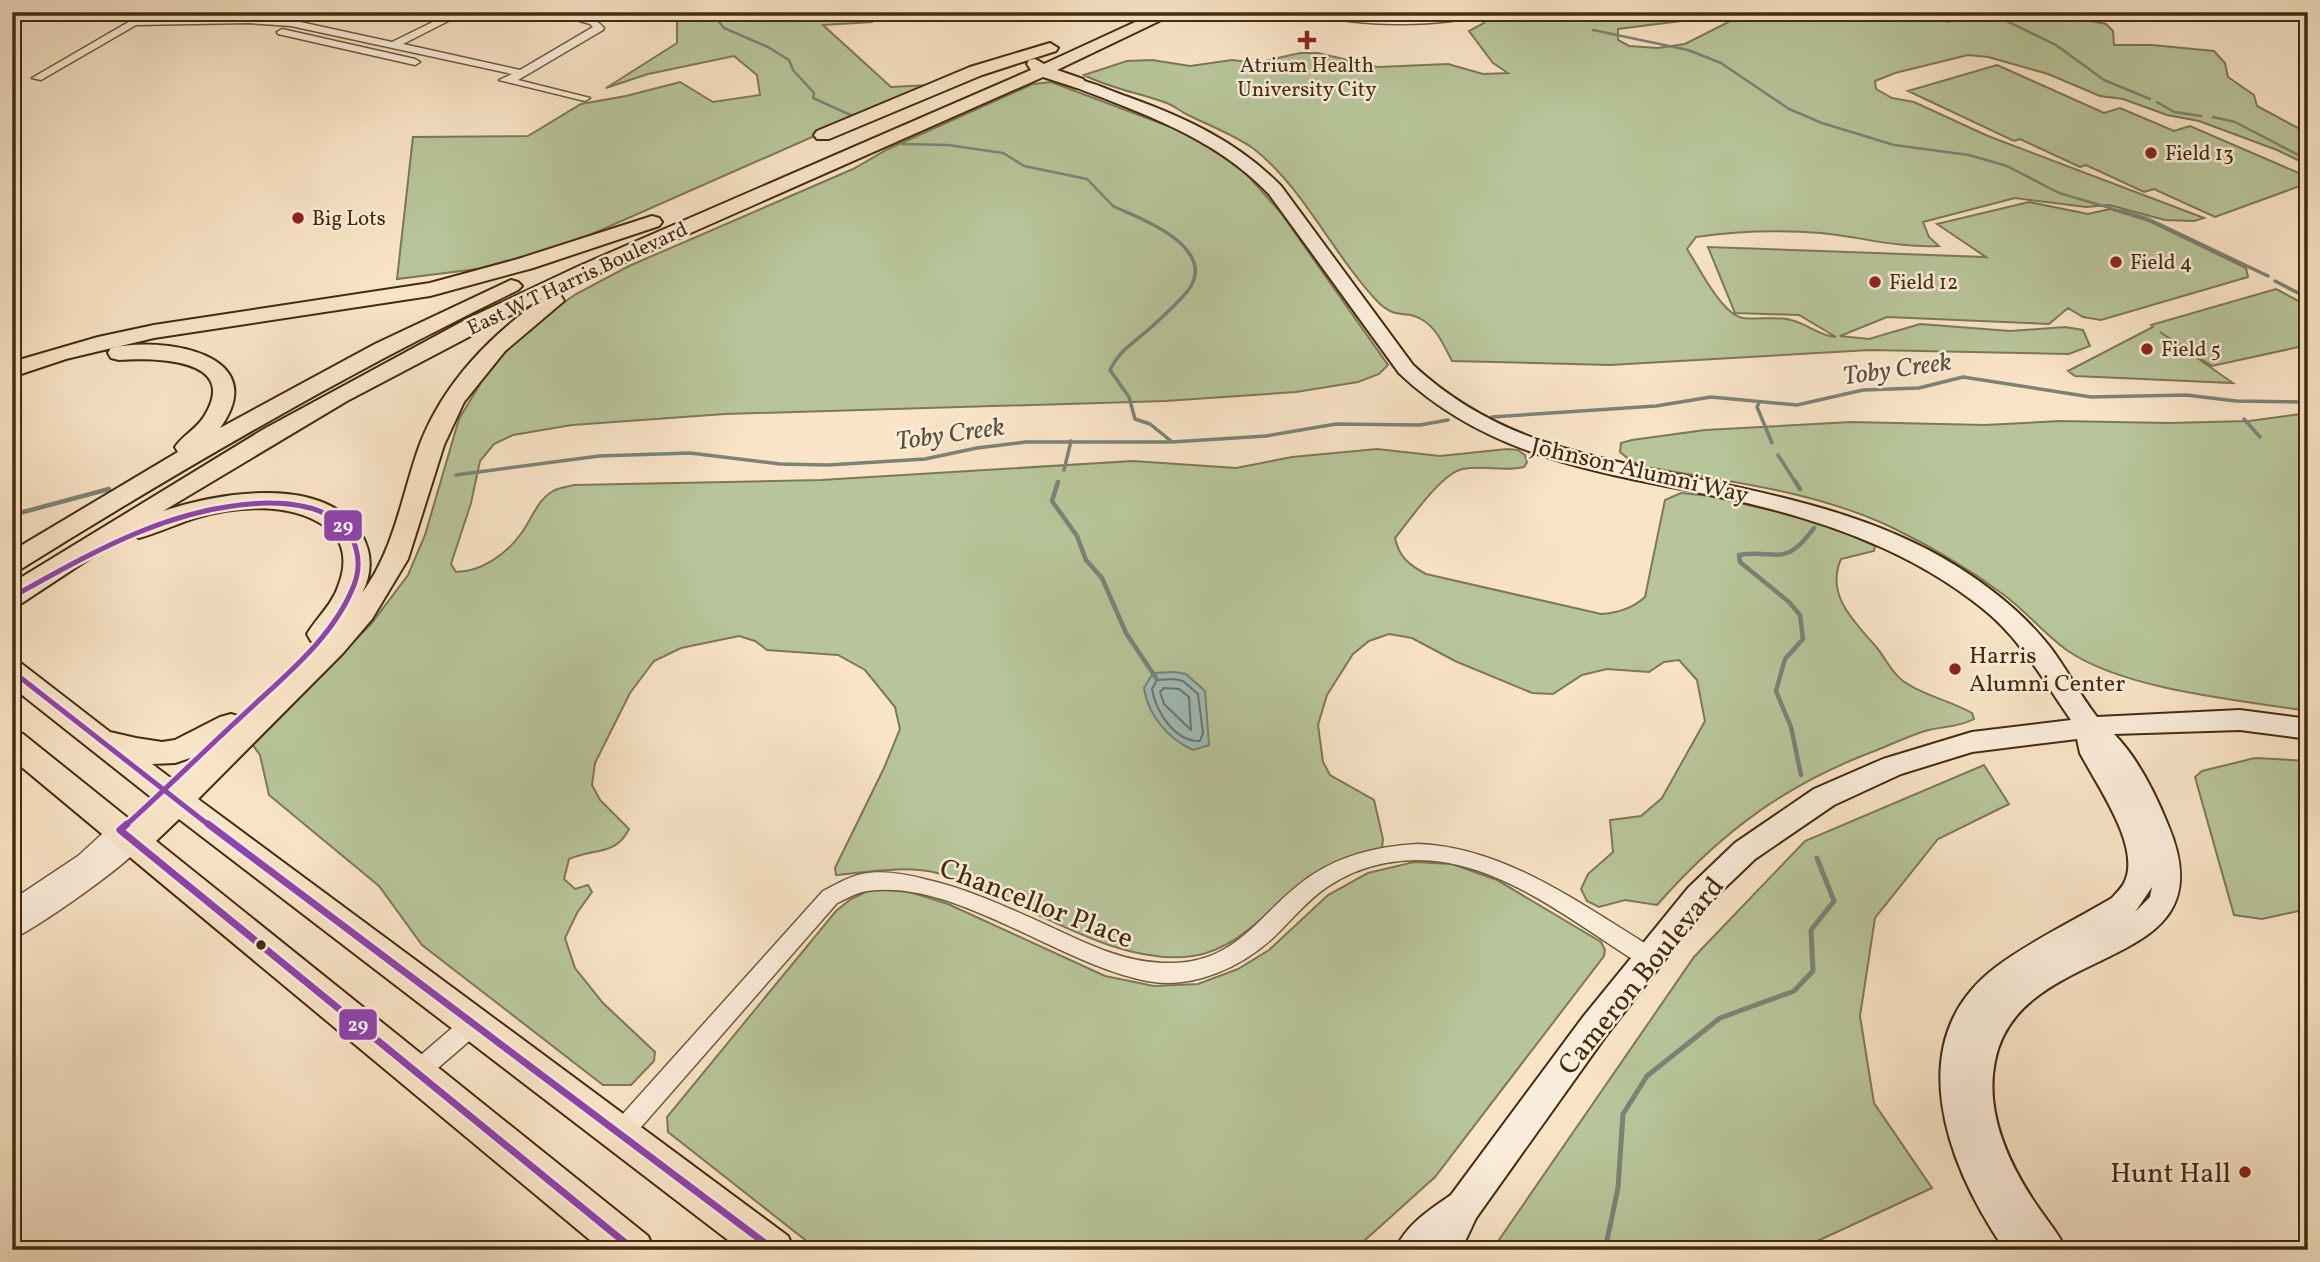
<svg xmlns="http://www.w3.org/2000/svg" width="2320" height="1262" font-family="Vollkorn,serif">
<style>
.green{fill:#b8c59a;stroke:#7e7854;stroke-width:2}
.water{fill:#a0bdbc;stroke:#7b8376;stroke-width:2}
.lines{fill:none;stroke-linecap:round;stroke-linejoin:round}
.shore{stroke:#727464;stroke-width:2}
.stream-far3{stroke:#7b8376;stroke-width:2.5}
.stream-far2{stroke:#7b8376;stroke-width:3.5}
.stream-far1{stroke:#7b8376;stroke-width:4.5}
.stream{stroke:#7b8376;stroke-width:5}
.street-casing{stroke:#705a3c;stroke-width:3}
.secondary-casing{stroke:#432c0d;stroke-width:4}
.primary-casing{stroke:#432c0d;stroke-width:4}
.street{fill:#fbeddb;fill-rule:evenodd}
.secondary{fill:#fbeddb;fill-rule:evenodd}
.primary{fill:#f9e4c7;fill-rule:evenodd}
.bus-1-far1-casing{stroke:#fbeddb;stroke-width:10}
.bus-1-casing{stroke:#fbeddb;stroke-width:12}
.bus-1-far1{stroke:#8e44ad;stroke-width:5}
.bus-1{stroke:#8e44ad;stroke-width:7}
.poi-dot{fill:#8f2418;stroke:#fbeddb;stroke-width:2.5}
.bus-dot{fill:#432c0d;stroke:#fbeddb;stroke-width:2.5}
.labels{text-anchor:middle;stroke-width:5;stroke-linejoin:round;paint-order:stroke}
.far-poi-label{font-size:21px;fill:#432c0d;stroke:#fbeddb;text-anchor:start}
.far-street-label{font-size:21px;fill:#432c0d;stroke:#fbeddb}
.street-label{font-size:24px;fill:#432c0d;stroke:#fbeddb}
.poi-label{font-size:24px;fill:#432c0d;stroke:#fbeddb;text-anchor:start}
.water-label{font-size:26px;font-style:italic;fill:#5a5039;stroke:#fbeddb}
.near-street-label{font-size:28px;fill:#432c0d;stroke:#fbeddb}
.near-poi-label{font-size:28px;fill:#432c0d;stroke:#fbeddb;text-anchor:end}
.line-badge{stroke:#fbeddb;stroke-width:2.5}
.badge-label{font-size:19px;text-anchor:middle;font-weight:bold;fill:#fff}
</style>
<rect width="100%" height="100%" fill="#f9e4c7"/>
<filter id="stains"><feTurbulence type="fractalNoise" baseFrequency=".00286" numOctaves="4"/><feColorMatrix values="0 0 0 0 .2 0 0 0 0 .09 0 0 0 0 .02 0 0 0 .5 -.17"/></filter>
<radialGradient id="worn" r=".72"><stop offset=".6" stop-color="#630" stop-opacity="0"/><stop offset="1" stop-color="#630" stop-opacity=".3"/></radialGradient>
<path class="green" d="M677,12H876L877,19L872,22L823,25L891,87L930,85L574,242L493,267L397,279L413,137L528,136L581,104L626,96L680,82L713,102L760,95L757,75L734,56L648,74L606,88L677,43Z
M1690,12H1717L1689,20L1618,29V40L1629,46L1658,48L1685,44L1748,12H1920L1948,22L1966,16L1994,12H2043L2106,24L2113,31L2114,45H2152L2214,51L2225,63L2228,77L2254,95L2257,106L2300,129L2308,130V165L2277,150L2199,121L2167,115L2123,99L2100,96L2048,74L1988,57L1968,55L1895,73L1875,81L1876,89L1892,98L1914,102L1988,136L2204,218L2194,221L2165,220L2109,205L2086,207L2015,198L1923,222L1929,237L1939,246C1896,248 1862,237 1821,233C1781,230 1736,231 1696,237L1687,249C1699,267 1722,315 1743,318C1758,320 1776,316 1791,320C1808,324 1819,336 1836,337L1799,315L1735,313L1708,247L1986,257L1937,224L2029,202L2088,214L2110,209L2149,221L2246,268L2248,277L2101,320L2083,317L2068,308L2049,324L1887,317L1840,336L1869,339L1920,324L2010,331L2065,327L2083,330L2090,346L2069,354L1870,350L1610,365L1452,361C1444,346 1437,328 1421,319C1405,309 1397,321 1378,302C1334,256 1303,187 1254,149C1233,134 1210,126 1188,115C1181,112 1176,107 1169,104C1141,93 1111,89 1084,75L1127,61L1152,60L1190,66L1232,60L1256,63L1300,53H1318L1378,67L1448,64L1483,74L1508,73L1493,63L1469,31L1484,23L1486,18C1517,14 1547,14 1578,16C1615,18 1654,27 1690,12Z
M1997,65L2104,113L2120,108L2174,131L2190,126L2308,177V183L2215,217L2154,189L2144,192L2086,165L2080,167L2020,139L2014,141L1908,91Z
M1051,82L1184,132L1217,150L1242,169L1281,213L1388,365L1379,374L1358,382L1296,392L1165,401L725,414L572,425L513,435L494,444L480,461L471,503L451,564L456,572C481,572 506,554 520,535C531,521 537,500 553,491C558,488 567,487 574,485L821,480L1133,461L1236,468L1292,457L1377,449L1440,456L1507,449L1518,450L1525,455L1527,462L1524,467C1503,472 1484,465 1463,469C1441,473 1410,520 1395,538C1399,557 1409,565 1426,574L1601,614C1618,613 1633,608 1645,597L1665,500L1681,493L1710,496L1824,523L1875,546L1874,551L1841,559C1825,596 1855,622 1877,648C1886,659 1891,672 1903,681C1922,695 1951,701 1972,713L1974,719C1959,728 1938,726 1922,732C1907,737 1892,744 1877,750C1786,784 1721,832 1657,905L1625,900L1599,907L1587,901L1581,889L1588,874L1613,852L1610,820L1641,816L1662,798L1705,721L1697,680L1679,660L1664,662L1649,672L1607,669L1582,675L1553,694L1532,693L1455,661L1412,638L1389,634L1369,641L1353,654L1327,695L1318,725L1323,762L1330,775L1374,800L1383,839L1382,848C1357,860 1327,869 1304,884C1268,909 1239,949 1193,956C1109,968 1018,894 937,873C906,865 868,872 836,875L835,868L884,768L900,729L895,707L865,670L838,655L767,650L755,641L739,636L681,648L654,661L630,693L595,763L592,785L600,800L629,829C616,856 594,848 569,859L564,879L575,889L588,885L592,892L577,913L565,938L575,968L603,1003L655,1052L654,1061L631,1085H603L422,945L379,886L269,795L260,755L252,744L371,624L408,575L425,535L459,419L483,379L512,344L543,317L576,294L629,266L853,169L888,149L1033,84Z
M2276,289L2308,306V345L2212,366L2160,332L2233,383L2075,376L2068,371L2153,327L2151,325Z
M2308,413V711C2238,700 2126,690 2068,651C2045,635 2027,612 2004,595C1969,569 1930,546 1891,527C1815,491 1727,481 1645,467L1632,462L1620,452L1621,443L1632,440L1705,430L1851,422L1985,425L2060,421L2168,423L2249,421Z
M2255,758L2308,761V909L2262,919L2234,915L2195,777L2202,771Z
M1984,765L2009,804L1938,839L1875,918L1860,1016L1874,1103L1932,1188L1798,1250H1492L1694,957L1805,841Z
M1414,862L1452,864L1497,880L1601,942L1605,950L1604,956L1435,1177L1354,1250H818L668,1132L667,1117L836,911L851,899L872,889H900L948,904L1105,976L1154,986L1198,984L1238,969L1269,950L1328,895L1368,873Z"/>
<path class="water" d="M1175,672L1186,674L1205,691L1209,745L1193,750C1169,739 1148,716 1144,688L1153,673Z"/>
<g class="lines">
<path class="shore" d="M1174,679L1183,681L1198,694L1203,733L1200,741C1175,742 1156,712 1152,689L1157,680Z
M1164,688L1179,689L1189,697L1191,730L1164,704L1160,692Z"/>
<path class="stream-far3" d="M719,12V22L724,28L768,47L789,60L793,70L814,93L813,98L855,117
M1988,12L2056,45L2104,80L2150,99
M1593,30L1688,50L1721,63L1789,109L1822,123L1894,145L1969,155L2007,166L2059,193L2127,213
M2157,102L2174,112L2201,116
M2213,117L2235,122L2308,160
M902,144L948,145L1003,153L1024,166L1087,179L1113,206L1128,213"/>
<path class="stream-far2" d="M1124,211C1150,222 1212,249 1191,286C1185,297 1153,326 1142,335C1128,347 1118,353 1110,370L1129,397L1135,419L1150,424L1171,441
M2121,211L2148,219L2268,276
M2275,281L2308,298
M1759,403L1757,407L1772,443
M1492,417L1656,406L1711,397L1797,405L1863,390L1919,388L1963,377L2091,397L2186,395L2236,401L2308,402
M2244,419L2260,437
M1778,455L1796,483
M1064,470L1071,441
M456,475L599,456L690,453L780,464L828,465L925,459L977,448L1026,442H1172L1266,436L1336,424L1420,425L1448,420"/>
<path class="stream-far1" d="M1795,481L1800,489
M1058,482L1052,501L1077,536L1086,560L1102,578L1126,633L1156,678
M12,515L109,489
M1801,775L1791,727L1776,691L1785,659L1803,639L1800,615L1789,602L1740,562L1739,555C1777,549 1784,569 1814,528"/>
<path class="stream" d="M1605,1250L1618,1188L1623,1114L1647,1076L1720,1018L1794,991L1813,971L1811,930L1834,901L1817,858"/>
<defs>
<path id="street" d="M453,12H466L403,44L520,70L593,27L590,24L549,12C567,12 592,13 604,28L603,30L518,80L590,98L585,101L499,80L512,74L291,26L248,23L136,25L41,80L32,78L144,13L149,16L146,19L248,17L291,20L392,42Z
M1314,12L1400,18L1486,12C1459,28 1341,28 1314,12Z
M1590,12H1664L1641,19Z
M282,29L415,59L420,62L415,65L278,34L277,32Z
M120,822L127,824L130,830L121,841L135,833L142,835L145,841C136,859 33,931 12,939V900L78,856L113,824Z
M1418,844C1506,847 1583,906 1656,950L1659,957L1656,964L1648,966L1640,964C1581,927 1518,876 1449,863C1407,855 1362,863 1327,887C1308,900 1293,918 1277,934C1244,966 1194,990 1147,981C1058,964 955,878 867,891C857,892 846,899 837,903L628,1142L620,1145L612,1142L608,1134L612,1126L823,891C835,885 848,877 862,874C882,870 905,874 924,879C969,889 1011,909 1053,928C1087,944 1124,962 1163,963C1240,966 1258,911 1312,875C1344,854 1381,846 1418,844Z
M474,1013L482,1016L485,1023L482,1030L424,1080L416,1083L408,1080L405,1073L408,1066L466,1016Z"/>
<path id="secondary" d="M1077,79C1094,83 1111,91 1128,97C1186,118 1238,142 1281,186L1413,365C1496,442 1586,455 1693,478C1783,496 1879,517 1958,567C1991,588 2025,615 2050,647C2067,669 2079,694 2097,717L2240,710L2308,719V739L2240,730L2114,734C2137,757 2156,795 2168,825C2233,978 2019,937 1995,1061C1984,1114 2010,1167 2040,1210C2049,1223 2059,1234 2066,1250H2005C1948,1167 1898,1041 1996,967C2029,942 2075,920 2112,898C2116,893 2123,887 2125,881C2141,846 2096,784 2080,753L2077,739L1972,752L1901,774L1834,805L1755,859L1708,904L1605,1037L1476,1218L1461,1250H1395C1406,1225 1429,1210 1451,1195L1583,1017L1688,888L1735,843L1814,789L1883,759L1972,732L2071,720C2043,680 2021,639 1982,608C1914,553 1831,523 1747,503C1622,474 1497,466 1399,373L1269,194C1214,137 1144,114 1072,86L1070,83ZM2152,887L2150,897L2135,912Z"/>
<path id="primary" d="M1157,12H1178L1057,70L1083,79L1086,83L1083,87L1077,88L1043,77L548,296H561L564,301L505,351L464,402L444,445L408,559L372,619L343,653L198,799L788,1236L794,1250H741L179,819L156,841L648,1236L654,1250H602L12,759V731L23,734L134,823L156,801L12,687V661L22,664L110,732L136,738L162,742L175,740L220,717L231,714L241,717L319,643L311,641L307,634C317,617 333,604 339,584C347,563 345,540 326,527C290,501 235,506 195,518C176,524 158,533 139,538L128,533L22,603L12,605V583L264,429L467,319L577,267L1031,70L1027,64L1029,60L1035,59L1044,64ZM543,298C490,336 444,382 420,444C402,493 395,549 362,593C373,572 372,551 360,532C322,474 218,493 163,511L347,401ZM205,753L176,782L152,764L175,763Z
M1050,43L1058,48L1056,51L982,75L829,139H817L814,135L817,131L970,67Z
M652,216L659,218L662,222L659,226L533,268L430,296L154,338L66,359L12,377V362L98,337L154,325L430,283L518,259Z
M511,280L518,282L522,286L518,290C347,373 183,468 21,569L12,572V551L178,452L175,447C183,435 198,428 205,415C240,357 152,358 119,360L111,358L108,353L111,348C162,336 274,353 220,428L375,344Z"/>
</defs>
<use href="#street" class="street-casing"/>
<use href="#secondary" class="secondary-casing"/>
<use href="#primary" class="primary-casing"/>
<use href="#street" class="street"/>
<use href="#secondary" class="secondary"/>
<use href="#primary" class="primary"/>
<defs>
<path id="bus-1-far1" d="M12,597C93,552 173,505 268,503C294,503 324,507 343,526C358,541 362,565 354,585C333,639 282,678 241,717C202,753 164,791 125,826
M12,671L210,826"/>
<path id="bus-1" d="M127,824L120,830L634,1250
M208,824L774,1250"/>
</defs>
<use href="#bus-1-far1" class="bus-1-far1-casing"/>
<use href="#bus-1" class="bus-1-casing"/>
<use href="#bus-1-far1" class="bus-1-far1"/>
<use href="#bus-1" class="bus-1"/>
</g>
<g class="poi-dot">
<path d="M1303.5 29.5h7v7h7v7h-7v7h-7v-7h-7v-7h7z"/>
<circle cx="2151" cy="153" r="7"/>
<circle cx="298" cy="218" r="7"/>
<circle cx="2116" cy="262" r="7"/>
<circle cx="1875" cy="282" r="7"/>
<circle cx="2147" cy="349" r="7"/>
<circle cx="1955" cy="669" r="7"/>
<circle cx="2245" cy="1172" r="7"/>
</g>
<circle class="bus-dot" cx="261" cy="945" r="6"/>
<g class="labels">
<g class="far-poi-label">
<text x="1307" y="72" text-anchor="middle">Atrium Health<tspan x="1307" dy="24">University City</tspan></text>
<text x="2165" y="160">Field 13</text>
<text x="312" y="225">Big Lots</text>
<text x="2130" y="269">Field 4</text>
<text x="1889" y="289">Field 12</text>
<text x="2161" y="356">Field 5</text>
</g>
<g class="far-street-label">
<text transform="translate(577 278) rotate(-25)" y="7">East W T Harris Boulevard</text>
</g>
<g class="street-label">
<text transform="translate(1640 470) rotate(13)" y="8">Johnson Alumni Way</text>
</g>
<g class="poi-label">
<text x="1969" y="663">Harris<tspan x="1969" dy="28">Alumni Center</tspan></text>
</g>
<g class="water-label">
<text transform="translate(1897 368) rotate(-8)" y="9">Toby Creek</text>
<text transform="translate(950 433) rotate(-8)" y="9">Toby Creek</text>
</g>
<g class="near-street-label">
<text transform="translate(1037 902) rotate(21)" y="10">Chancellor Place</text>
<text transform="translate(1640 975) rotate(-51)" y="10">Cameron Boulevard</text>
</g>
<g class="near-poi-label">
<text x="2231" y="1182">Hunt Hall</text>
</g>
</g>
<g class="line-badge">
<rect x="323" y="509" width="40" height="33" rx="7" fill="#8e44ad"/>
<rect x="338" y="1008" width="40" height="33" rx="7" fill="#8e44ad"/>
</g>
<g class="badge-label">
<text x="343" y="532">29</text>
<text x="358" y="1031">29</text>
</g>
<rect width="2320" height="1262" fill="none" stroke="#f9e4c7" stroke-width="42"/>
<rect x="14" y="14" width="2292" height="1234" fill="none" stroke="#432c0d" stroke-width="3.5"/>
<rect x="21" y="21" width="2278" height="1220" fill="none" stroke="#432c0d" stroke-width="2"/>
<rect width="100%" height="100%" filter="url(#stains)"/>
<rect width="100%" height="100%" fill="url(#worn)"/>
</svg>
